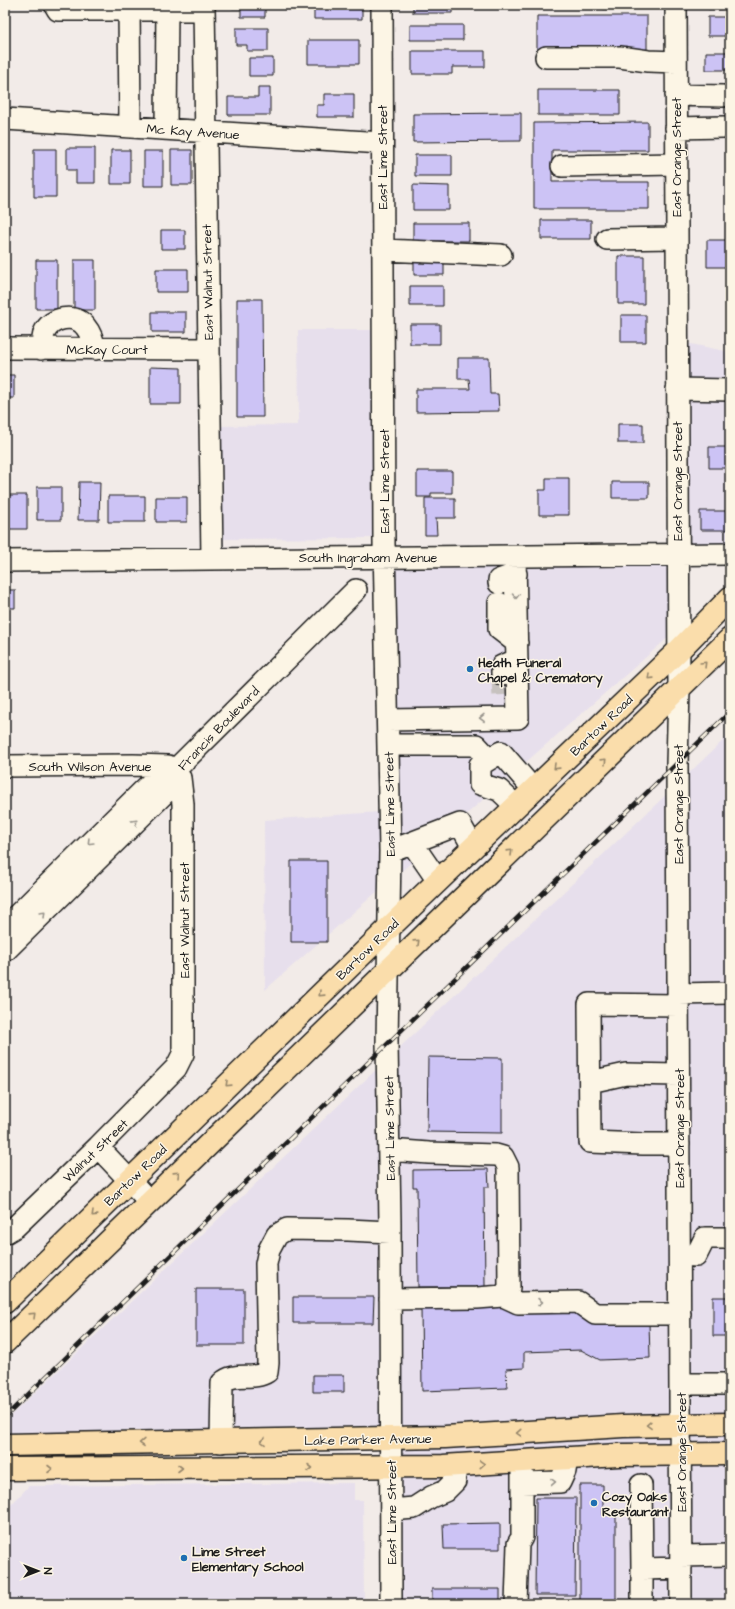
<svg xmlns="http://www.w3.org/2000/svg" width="735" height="1609" font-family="'Architects Daughter',sans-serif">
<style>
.built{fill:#e7dfec}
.building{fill:#ccc3f5;stroke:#1c1c1c}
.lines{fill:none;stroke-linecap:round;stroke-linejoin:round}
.minor-tunnel{stroke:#c7c2bf;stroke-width:21;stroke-dasharray:21 10;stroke-linecap:butt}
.minor-casing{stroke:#1c1c1c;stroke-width:24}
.major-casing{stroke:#1c1c1c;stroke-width:25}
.minor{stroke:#fcf5e5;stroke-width:21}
.major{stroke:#faddab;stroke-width:22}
.rail-casing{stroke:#1c1c1c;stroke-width:4.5}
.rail{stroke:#fcf5e5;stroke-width:3;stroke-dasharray:9;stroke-linecap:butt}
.oneway{stroke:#97938b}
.oneway2{stroke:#96866b}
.poi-dot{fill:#1f6fb2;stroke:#fcf5e5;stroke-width:1.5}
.labels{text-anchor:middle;stroke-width:3;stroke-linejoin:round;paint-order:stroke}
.street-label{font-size:13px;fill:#1c1c1c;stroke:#fcf5e5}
.poi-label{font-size:13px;font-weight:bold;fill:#1c1c1c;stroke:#fcf5e5;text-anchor:start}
</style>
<rect width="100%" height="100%" fill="#f2ebe8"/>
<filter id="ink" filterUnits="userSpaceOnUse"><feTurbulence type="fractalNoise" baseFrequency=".025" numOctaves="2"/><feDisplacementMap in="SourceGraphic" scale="8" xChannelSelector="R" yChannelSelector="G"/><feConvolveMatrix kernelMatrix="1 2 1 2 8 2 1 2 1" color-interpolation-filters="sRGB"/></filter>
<g filter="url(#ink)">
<path class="built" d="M298,330H374V538L223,539L219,496L218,426L297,425L299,419Z
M686,343L730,352V546L686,547Z
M669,563L670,636L397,875L393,565Z
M730,734V986H686V776Z
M669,792L672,1417L399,1431L396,1051Z
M379,812L380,889L265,990L264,820Z
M687,1001H730V1417H689Z
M379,1067L382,1431L5,1437V1421Z
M672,1432V1447L399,1460V1446Z
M689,1432H730V1446L689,1447Z
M730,1461V1604H690L689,1462Z
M672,1462L673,1604H400L399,1475Z
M354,1483V1500H363L364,1604H5V1511L29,1486Z"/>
<path class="building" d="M232,5H265V17H241V8H232Z
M325,5L362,6V19H314V7H325Z
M413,5H452V13H413Z
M603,5H645V9H603Z
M708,5H730V9H708Z
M537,16H647V50H537Z
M708,17H730V36H708Z
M410,25H463V40H410Z
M236,28H268V51H247V45H236Z
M308,40H359V64H308Z
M412,51H485V67H452V74H412Z
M706,52H730V70H706Z
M249,58H273V76H249Z
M258,87H270V115H228V97H258Z
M538,90H620V115H538Z
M324,94H354V117H317V105H324Z
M521,113V141L413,142V114Z
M648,122V150H552V182H649V209H534V123Z
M67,148H95V183H76V170H67Z
M34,149H56V197H34Z
M111,150H130V184H111Z
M171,150H192V185H171Z
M144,151H163V186H144Z
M415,155H452V176H415Z
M413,185L449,186V210H413Z
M541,220H591V239H541Z
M413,223H469V241H413Z
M161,230H185V249H161Z
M707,240H730V267H707Z
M414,256H444V275H414Z
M618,256H644V304H618Z
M36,260H57V309H36Z
M74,260H95V310H74Z
M156,269H188V292H156Z
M410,286H443V306H410Z
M237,299H262L263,417H237Z
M152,312H186V332H152Z
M621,315H646V342H621Z
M410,324H440V344H410Z
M458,358H489L490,394H498L499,411L416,412V389H470L469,379H458Z
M150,367L181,368V404H150Z
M5,375H14V398H5Z
M618,424H643V443H618Z
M709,447H730V468H709Z
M417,471H452V493H431V497H417Z
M546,478H569V515H539V490H546Z
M79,482H100L99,520H78Z
M612,482H649V498H612Z
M37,487H61V520H37Z
M6,495H27V529H6Z
M108,496H145V522H108Z
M156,497H187V522H156Z
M425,498H455V518H436L437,535H425Z
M700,511H730V530H700Z
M5,590H15V608H5Z
M291,861H327V942H291Z
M428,1057L502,1058V1133L427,1132Z
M488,1169L489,1187H484L485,1287H418L417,1187H413V1170Z
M196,1289H244V1345H196Z
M293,1297H374L373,1323H293Z
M713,1297H730V1336H713Z
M578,1305V1315H599V1325L649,1323L650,1358L600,1360L581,1350L524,1352V1368L506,1369L507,1388L422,1391L421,1307Z
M313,1375H344V1392H313Z
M580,1485H603V1515H616V1604H580Z
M536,1498H576L575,1595H535Z
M500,1523V1549H444L443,1524Z
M432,1589H500V1604H432Z"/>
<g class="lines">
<path class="minor-tunnel" d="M502,674L503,699"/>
<defs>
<path id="minor" d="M55,5L58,10H204
M129,5L130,127
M204,5L212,558
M382,5L384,543L390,851L387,1043L390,1223L391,1604
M676,5L679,690L677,764L681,1604
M546,57H620L648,61L676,62
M676,95L723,96
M5,119L382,143
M676,128L724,127
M166,129L167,5
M562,166L676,164
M607,239L677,238
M383,250L501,255
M5,348L208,349
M41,349C42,344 43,338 44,333C51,317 75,313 85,326C91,333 93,341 95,349
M677,389L730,390
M5,561L730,554
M499,583V580L516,574
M499,603V629L517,643
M502,674V666L517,660
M388,720L518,718L515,557
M389,745H476L489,759
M5,766L133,765L168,766L175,771
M174,771L356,590
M516,806L499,790L480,784V765L501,752L533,789
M412,843L438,881
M390,851L460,824L473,847
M5,927L168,766
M5,951L180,778
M678,994L730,993
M678,1005L589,1004L590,1142L643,1144H679
M590,1082L626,1074L678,1075
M98,1147L149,1201
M389,1150L429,1153L496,1155L503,1157L508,1167L509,1288L503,1296L477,1298L390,1299
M5,1233L15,1227L98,1147L176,1068L183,1054V804L180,778
M680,1255L696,1256L705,1238H730
M503,1296L518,1303L578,1302L595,1314H680
M681,1384H730
M221,1442L222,1383C234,1371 253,1381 267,1372L268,1363L266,1264L269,1250L277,1235L287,1229L348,1230L390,1232
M522,1483L560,1482L565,1471L567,1458
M641,1485L642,1569L681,1568
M391,1510L414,1508L431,1497L445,1491L455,1481V1466
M681,1556L730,1555
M642,1569V1604
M516,1604L518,1544L522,1537V1461"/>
<path id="major" d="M5,1302L389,928L678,651L730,598
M5,1342L730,639
M5,1445L445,1437L623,1426L730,1424
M5,1469L443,1466L618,1455L730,1454"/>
</defs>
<use href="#minor" class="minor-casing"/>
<use href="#major" class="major-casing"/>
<use href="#minor" class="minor"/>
<use href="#major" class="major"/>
<defs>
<path id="rail" d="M5,1417L377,1054L730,712"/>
</defs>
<use href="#rail" class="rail-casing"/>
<use href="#rail" class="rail"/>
</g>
<defs><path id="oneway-chevron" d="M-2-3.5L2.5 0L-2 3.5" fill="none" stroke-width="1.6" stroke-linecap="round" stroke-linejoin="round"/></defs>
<g class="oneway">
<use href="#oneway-chevron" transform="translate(516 596) rotate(89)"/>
<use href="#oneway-chevron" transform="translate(482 718) rotate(179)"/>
<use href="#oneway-chevron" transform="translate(135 822) rotate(-45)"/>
<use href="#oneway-chevron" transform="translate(90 842) rotate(135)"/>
<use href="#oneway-chevron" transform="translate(43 914) rotate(-45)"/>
<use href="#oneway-chevron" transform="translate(540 1302)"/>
<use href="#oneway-chevron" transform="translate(553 1482) rotate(-2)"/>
</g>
<g class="oneway2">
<use href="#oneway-chevron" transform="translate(704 664) rotate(-45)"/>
<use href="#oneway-chevron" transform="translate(650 677) rotate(136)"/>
<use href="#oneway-chevron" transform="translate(604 761) rotate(-44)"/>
<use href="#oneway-chevron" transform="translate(556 767) rotate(136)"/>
<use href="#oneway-chevron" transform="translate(510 852) rotate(-44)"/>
<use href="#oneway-chevron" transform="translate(417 942) rotate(-44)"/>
<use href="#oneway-chevron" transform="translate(321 994) rotate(136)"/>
<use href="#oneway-chevron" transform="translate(228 1084) rotate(136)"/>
<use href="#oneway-chevron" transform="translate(177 1174) rotate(-44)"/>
<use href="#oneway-chevron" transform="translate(94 1214) rotate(136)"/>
<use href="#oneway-chevron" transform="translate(33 1315) rotate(-44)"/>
<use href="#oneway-chevron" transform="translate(649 1425) rotate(178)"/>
<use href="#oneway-chevron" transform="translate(519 1433) rotate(176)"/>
<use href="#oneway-chevron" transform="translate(263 1441) rotate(179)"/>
<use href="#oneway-chevron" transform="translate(142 1443) rotate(179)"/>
<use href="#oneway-chevron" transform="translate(482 1464) rotate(-4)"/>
<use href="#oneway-chevron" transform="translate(180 1468)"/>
<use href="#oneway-chevron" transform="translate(310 1468)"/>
<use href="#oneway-chevron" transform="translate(50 1469)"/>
</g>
</g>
<g class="poi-dot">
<circle cx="470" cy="669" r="4"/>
<circle cx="594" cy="1503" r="4"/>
<circle cx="184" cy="1558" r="4"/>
</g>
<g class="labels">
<g class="street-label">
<text transform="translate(193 131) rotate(4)" y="5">Mc Kay Avenue</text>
<text transform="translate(382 157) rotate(-90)" y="5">East Lime Street</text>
<text transform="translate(676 157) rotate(-90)" y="5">East Orange Street</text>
<text transform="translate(207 282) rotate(-91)" y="5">East Walnut Street</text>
<text x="107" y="354">McKay Court</text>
<text transform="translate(384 481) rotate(-90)" y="5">East Lime Street</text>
<text transform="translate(677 481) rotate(-90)" y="5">East Orange Street</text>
<text x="368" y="562">South Ingraham Avenue</text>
<text transform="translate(601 725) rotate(-44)" y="5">Bartow Road</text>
<text transform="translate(218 728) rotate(-46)" y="5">Francis Boulevard</text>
<text x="90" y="771">South Wilson Avenue</text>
<text transform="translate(389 804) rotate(-91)" y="5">East Lime Street</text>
<text transform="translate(678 804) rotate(-90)" y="5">East Orange Street</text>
<text transform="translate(184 920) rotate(-90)" y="5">East Walnut Street</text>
<text transform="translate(367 949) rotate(-44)" y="5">Bartow Road</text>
<text transform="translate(389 1128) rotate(-91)" y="5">East Lime Street</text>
<text transform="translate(679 1128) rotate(-90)" y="5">East Orange Street</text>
<text transform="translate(95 1150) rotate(-44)" y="5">Walnut Street</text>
<text transform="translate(135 1175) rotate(-44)" y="5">Bartow Road</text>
<text transform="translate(368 1439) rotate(-1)" y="5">Lake Parker Avenue</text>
<text transform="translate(681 1452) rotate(-90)" y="5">East Orange Street</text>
<text transform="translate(391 1512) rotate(-90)" y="5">East Lime Street</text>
</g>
<g class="poi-label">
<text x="478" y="667">Heath Funeral<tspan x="478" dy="15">Chapel &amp; Crematory</tspan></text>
<text x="602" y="1501">Cozy Oaks<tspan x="602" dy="15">Restaurant</tspan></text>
<text x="192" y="1556">Lime Street<tspan x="192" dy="15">Elementary School</tspan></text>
</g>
</g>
<rect width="735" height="1609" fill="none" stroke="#fcf5e5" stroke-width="20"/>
<rect x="10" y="10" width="715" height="1589" fill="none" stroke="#1c1c1c" stroke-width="1.5" filter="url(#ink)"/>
<g transform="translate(38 1571) rotate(90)" stroke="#fcf5e5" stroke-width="3" paint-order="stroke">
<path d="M0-3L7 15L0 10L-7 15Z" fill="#1c1c1c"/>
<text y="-6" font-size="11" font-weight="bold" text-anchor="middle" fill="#1c1c1c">N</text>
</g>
</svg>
